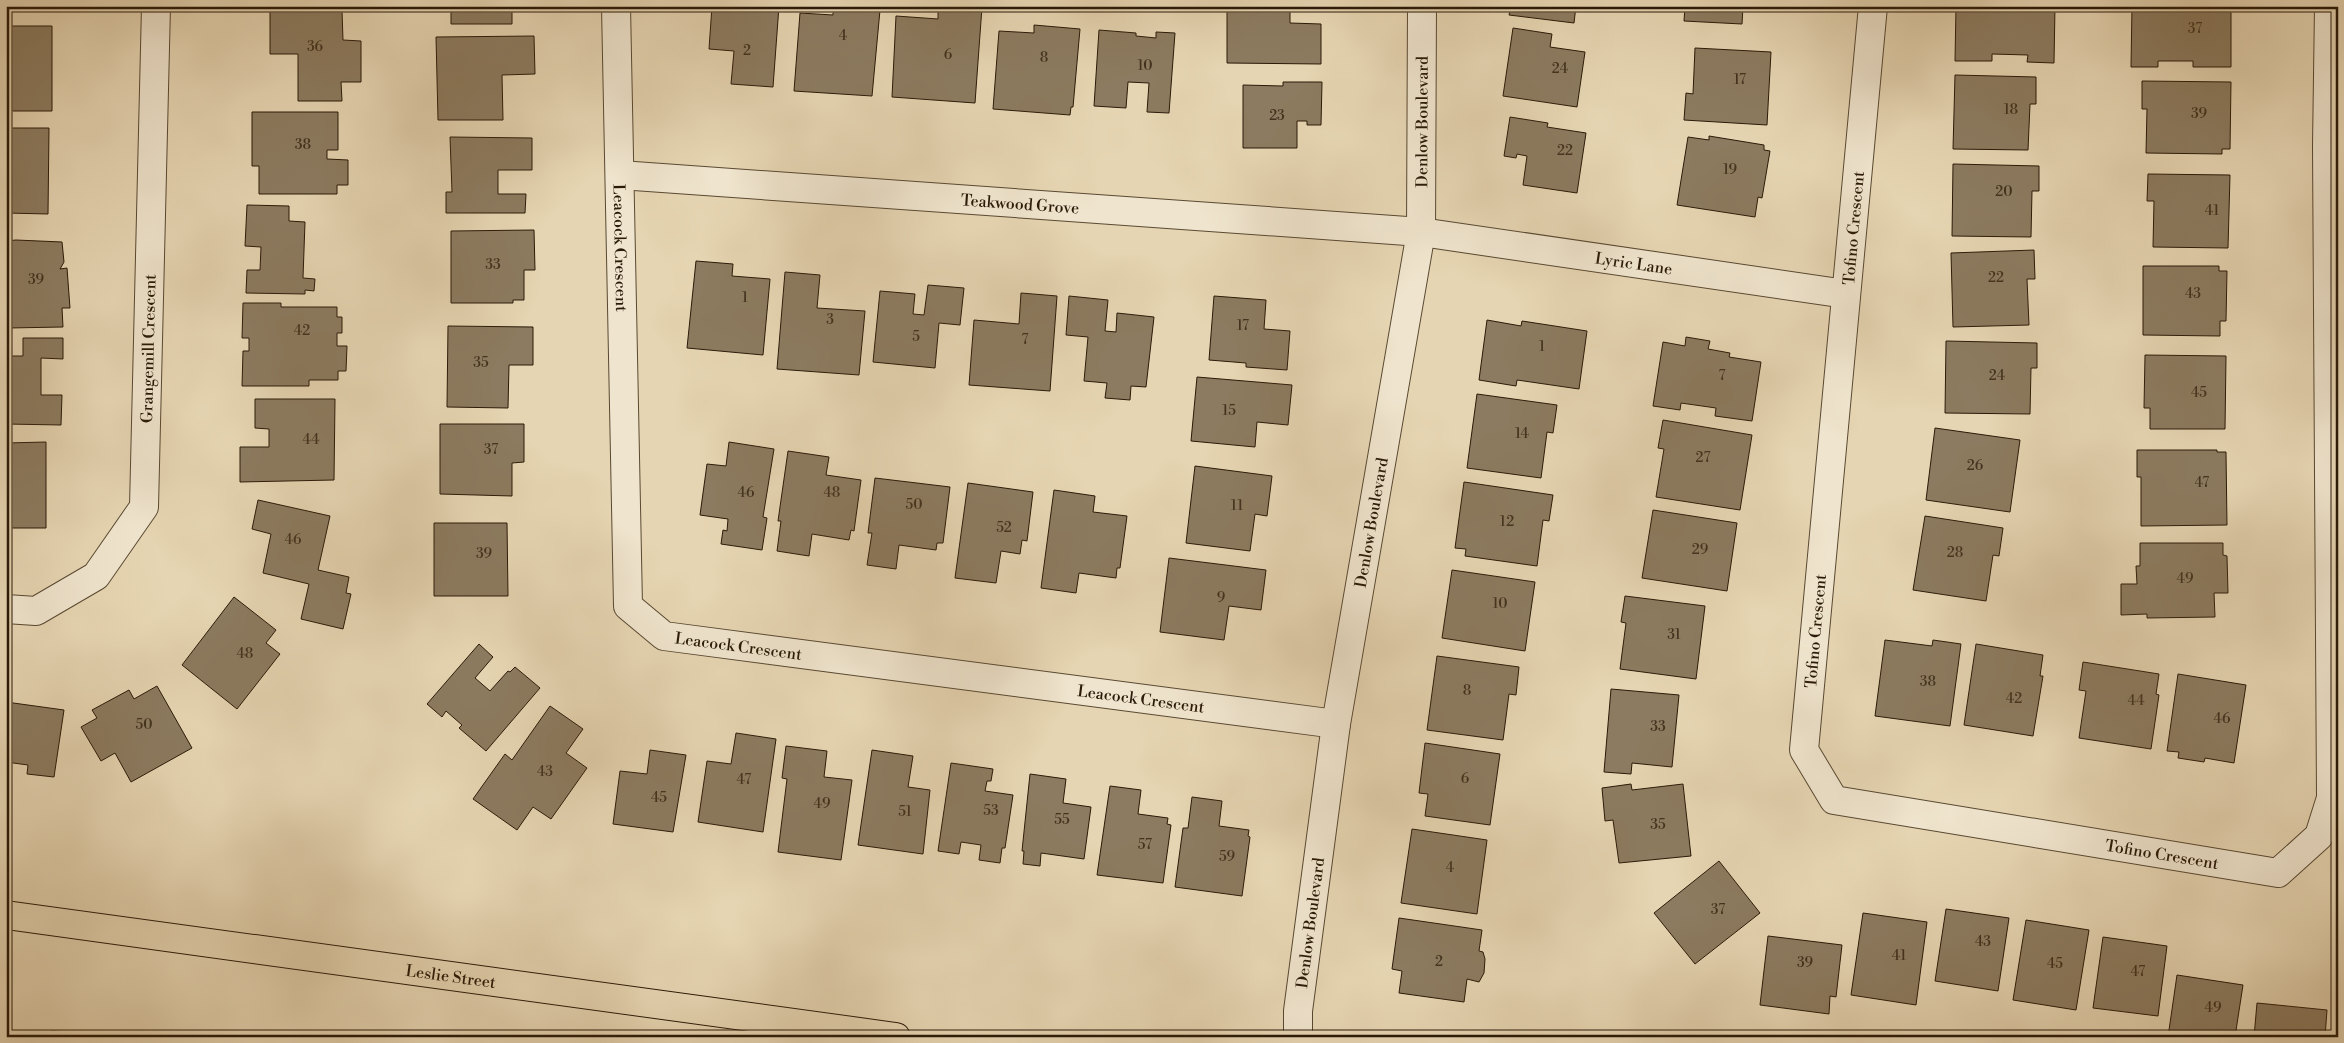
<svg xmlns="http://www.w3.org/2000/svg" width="2344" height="1043" font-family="'Libre Bodoni',serif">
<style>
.building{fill:#8c7b60;stroke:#2a1a08}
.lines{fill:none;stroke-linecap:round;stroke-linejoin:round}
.minor-casing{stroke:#594932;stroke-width:30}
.major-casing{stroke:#2a1a08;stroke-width:30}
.minor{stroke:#efe4cd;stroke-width:28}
.major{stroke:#e6d5b2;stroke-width:28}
.labels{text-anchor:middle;stroke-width:4;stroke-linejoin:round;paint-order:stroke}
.number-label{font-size:14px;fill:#42321e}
.street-label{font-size:16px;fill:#2a1a08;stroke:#efe4cd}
</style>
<rect width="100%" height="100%" fill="#e6d5b2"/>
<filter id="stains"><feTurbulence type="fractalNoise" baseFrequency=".004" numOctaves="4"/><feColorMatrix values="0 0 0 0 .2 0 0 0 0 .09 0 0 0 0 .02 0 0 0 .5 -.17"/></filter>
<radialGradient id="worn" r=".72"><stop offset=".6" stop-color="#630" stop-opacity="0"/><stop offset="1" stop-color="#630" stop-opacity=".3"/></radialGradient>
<path class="building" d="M451,6H512V24H451Z
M712,6H779L773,87L731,84L734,51L709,49Z
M938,6L982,7L975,103L892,97L896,16L938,19Z
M1227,6H1290V23L1321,24V64L1227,63Z
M1511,6H1576L1574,23L1509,15Z
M1685,6H1743L1742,24L1684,21Z
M1956,6H2055L2054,63L2027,62L2028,55L1992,54V61H1955Z
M2132,6L2231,7V67H2193V61H2158V67H2131Z
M833,7L880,10L872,96L794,91L800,13L833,15Z
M270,11H342L343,40L361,41V82H341L342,101H298V54H270Z
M1034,25L1080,29L1073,107H1071L1070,115L993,109L999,31L1034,33Z
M6,26H52V111H6Z
M1513,28L1552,34L1550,47L1585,52L1577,107L1503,96Z
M1099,30L1136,33V36L1156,38V32L1175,33L1169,113L1147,112L1149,83L1128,82L1126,108L1094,106Z
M534,36L535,74L502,75L503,120H438L436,37Z
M1695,48L1771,52L1767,125L1684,120L1686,93L1693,94Z
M1955,75L2036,77V104H2030L2028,150L1953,149Z
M2142,81L2231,82L2230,149H2222V154L2146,153L2147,109H2142Z
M1283,82H1322L1321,125H1307V121H1297V148H1243V85L1283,86Z
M252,112H338V150H327V159L348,160V185H337V194H259V166H252Z
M1510,117L1548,123L1547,127L1586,133L1577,193L1523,185L1527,156L1517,154L1516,158L1504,156Z
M6,128H49L48,214L6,213Z
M1709,136L1764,145V150L1770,151L1762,198L1758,197L1755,217L1677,205L1688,137L1709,140Z
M450,137L532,138V170H498V194H526L525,213H446V192H452Z
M1953,164L2039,166V191H2032L2031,237L1952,236Z
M2148,174L2230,175L2228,248L2153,247L2154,201H2147Z
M247,205L289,206V221L305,222L303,278L315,279L314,291L305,290V294L246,293L247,270H260L261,247L245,246Z
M534,230L535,270H524V300H513V303H451V231Z
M16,240L62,242L64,262L60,269L67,268L70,308H62L63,327L8,328L6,241Z
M2034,250L2035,279H2027L2029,325L1953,327L1951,253Z
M696,261L733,264L732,276L770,279L763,355L687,348Z
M2143,266H2219V271H2227L2226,321H2220V336L2143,335Z
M785,272L820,275L817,308L865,311L859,375L777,369Z
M928,285L964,288L960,325L939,323L935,368L873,362L880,291L915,294L913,314L924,315Z
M1021,293L1057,296L1050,391L969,385L974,320L1019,324Z
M1069,296L1108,300L1105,331L1116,332L1117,313L1154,317L1146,387L1131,386L1130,400L1105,398L1107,383L1084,381L1088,337L1066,335Z
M1214,296L1266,300L1264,329L1290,331L1287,370L1246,367V363L1209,360Z
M243,303H281V307H337V317H342V333H337V346H347L346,371H338V380H309V386H242L243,351H249V338H242Z
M1487,320L1521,326L1522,321L1587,331L1579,389L1517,380L1516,386L1479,380Z
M448,326L533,327V365H509L508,408L447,407Z
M1686,337L1710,341L1708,349L1730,353L1729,357L1761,362L1752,421L1715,416L1716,408L1681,403L1680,410L1653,406L1663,342L1685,346Z
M23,338H63V359L41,358V395H62L61,425L6,424V356H23Z
M1946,341L2037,343V368H2031L2030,414L1945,413Z
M2145,355L2226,356L2225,429H2150V408H2144Z
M1197,377L1292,385L1288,425L1257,422L1255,447L1191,441Z
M1477,394L1557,405L1553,433L1547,432L1541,478L1467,468Z
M255,399H335L334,480L240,482V447H269V429L255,428Z
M1663,420L1752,435L1740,510L1656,497L1664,449L1658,448Z
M440,424H524V462L512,463V496L440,494Z
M1935,428L2020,440L2010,512L1926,500Z
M46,442V528H6V443Z
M729,442L774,449L763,517L767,518L762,550L721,544L723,530L727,531L728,519L700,515L707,464L726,466Z
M2137,450H2217V452H2226L2227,525L2141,526V477H2137Z
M788,451L829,457L826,475L861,480L854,531L851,530L849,540L812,534L809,556L777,551L781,521H778Z
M1195,466L1272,476L1267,516L1255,514L1250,551L1186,543Z
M875,478L950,487L943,543H937L936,550L899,545L896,569L867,565L872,533H868Z
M1464,482L1553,495L1549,521L1543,520L1537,566L1465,556L1466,549L1455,548Z
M968,483L1033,492L1027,541L1022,540L1020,554L1001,551L996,583L955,578Z
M1054,490L1095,496L1093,512L1127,516L1120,568H1117L1116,578L1079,573L1076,593L1041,588Z
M258,500L330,516L318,570L349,577L346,593L351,594L343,629L301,619L309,584L263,573L271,534L252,529Z
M1653,510L1737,523L1727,591L1642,578Z
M1925,516L2003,528L1999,556L1993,555L1986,601L1913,590Z
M434,523H507L508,596H434Z
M2140,543H2223V555L2227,556L2228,593H2214L2215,617L2147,618V614L2121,615V584H2137L2136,566H2140Z
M1169,558L1266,570L1261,610L1229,606L1224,640L1160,632Z
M1452,570L1535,582L1525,651L1442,638Z
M1625,596L1705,606L1696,679L1620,669L1626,623L1621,622Z
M234,597L276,630L266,643L280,654L237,709L182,665Z
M1885,640L1932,646L1933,640L1961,644L1950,726L1875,716Z
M479,644L493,657L475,678L490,691L508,671L510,672L515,667L540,688L486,751L459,728L462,725L446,711L442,717L427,704Z
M1976,644L2043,655L2040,676H2043L2033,736L1964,725Z
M1437,656L1519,667L1516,695L1509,694L1503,740L1427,730Z
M2083,662L2159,674L2156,694L2159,695L2151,749L2079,738L2086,691L2079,690Z
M2178,674L2246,685L2234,763L2205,758L2204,762L2178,758L2179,752L2167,751Z
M157,686L192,748L131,782L115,753L101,761L81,727L97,718L92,710L129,690L134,699Z
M1611,689L1679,695L1672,767L1632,763L1631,774L1604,772Z
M6,702L64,710L54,777L27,774L28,765L6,762Z
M550,706L583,729L566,753L587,768L551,819L533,807L517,830L473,799L505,754L512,760Z
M736,733L776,739L763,832L698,822L707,761L731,764Z
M1425,743L1500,754L1490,825L1425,816L1428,794L1419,793Z
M786,746L827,751L824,777L852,780L841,860L778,852L787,779L782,778Z
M650,750L686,755L673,832L613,824L620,771L647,774Z
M872,750L913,756L908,787L930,790L923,854L858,845Z
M951,763L993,769L991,781H987L985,791L1013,795L1005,848H1002L1000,863L979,860L981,845L961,842L959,854L938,851Z
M1030,774L1066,779L1063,803L1091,807L1084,859L1041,853L1040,866L1023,864L1024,851H1022Z
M1631,784L1632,790L1683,784L1691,856L1619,863L1613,820L1605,821L1602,788Z
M1110,786L1141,790L1138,814L1168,818L1167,824L1171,825L1163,883L1097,875Z
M1192,797L1222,801L1219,826L1249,830L1248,836L1250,837L1242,896L1175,887L1183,828H1188Z
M1412,829L1487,840L1477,914L1401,903Z
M1719,861L1760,913L1695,964L1654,913Z
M1946,909L2009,918L1998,991L1935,981Z
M1863,913L1927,922L1916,1005L1851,995Z
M1399,918L1482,930L1479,951L1483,952L1485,959L1484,973L1479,982L1467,979L1464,1002L1399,993L1402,971L1392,969Z
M2026,920L2089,930L2076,1010L2013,1000Z
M1768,936L1842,945L1836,997L1830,996L1829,1014L1760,1005Z
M2103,937L2167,946L2158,1016L2093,1008Z
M2177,975L2243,985L2235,1037H2168Z
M2257,1003L2327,1010L2325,1037H2254Z
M51,1031L97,1033V1037H50Z"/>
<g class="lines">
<defs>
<g id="minor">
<path id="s1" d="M616,6L628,606L664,636L1336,724"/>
<path id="s2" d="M1873,6L1804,750L1834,800L2278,873L2319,836L2331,798L2327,146L2329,6"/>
<path id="s3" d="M620,175L1421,232L1846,294"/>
<path id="s4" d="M6,609L36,611L96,576L144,507L156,6"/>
<path id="s5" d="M1298,1037V1011L1336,724L1421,232L1422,6"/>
</g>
<g id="major">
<path id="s6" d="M6,915L896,1037"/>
</g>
</defs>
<use href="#minor" class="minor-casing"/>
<use href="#major" class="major-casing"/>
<use href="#minor" class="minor"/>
<use href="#major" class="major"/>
</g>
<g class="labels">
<g class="number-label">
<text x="2195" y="33">37</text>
<text x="843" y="40">4</text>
<text x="315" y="51">36</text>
<text x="747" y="55">2</text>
<text x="948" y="59">6</text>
<text x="1044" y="62">8</text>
<text x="1145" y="70">10</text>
<text x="1560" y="73">24</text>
<text x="1740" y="84">17</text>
<text x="2011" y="114">18</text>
<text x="2199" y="118">39</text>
<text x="1277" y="120">23</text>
<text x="303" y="149">38</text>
<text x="1565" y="155">22</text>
<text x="1730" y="174">19</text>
<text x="2004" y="196">20</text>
<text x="2212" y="215">41</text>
<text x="493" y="269">33</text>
<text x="1996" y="282">22</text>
<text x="36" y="284">39</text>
<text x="2193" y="298">43</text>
<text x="745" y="302">1</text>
<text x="830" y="324">3</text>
<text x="1243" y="330">17</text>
<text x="302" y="335">42</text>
<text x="916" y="341">5</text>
<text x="1025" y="344">7</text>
<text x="1542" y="351">1</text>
<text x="481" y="367">35</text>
<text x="1722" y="380">7</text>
<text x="1997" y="380">24</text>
<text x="2199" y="397">45</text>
<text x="1229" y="415">15</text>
<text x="1522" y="438">14</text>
<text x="311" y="444">44</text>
<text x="491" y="454">37</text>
<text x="1703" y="462">27</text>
<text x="1975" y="470">26</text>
<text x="2202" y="487">47</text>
<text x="746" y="497">46</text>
<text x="832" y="497">48</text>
<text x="914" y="509">50</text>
<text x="1237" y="510">11</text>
<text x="1507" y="526">12</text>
<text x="1004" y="532">52</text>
<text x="293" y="544">46</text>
<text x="1700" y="554">29</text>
<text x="1955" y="557">28</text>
<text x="484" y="558">39</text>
<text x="2185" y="583">49</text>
<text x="1221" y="602">9</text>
<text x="1500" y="608">10</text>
<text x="1674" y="639">31</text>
<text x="245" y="658">48</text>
<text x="1928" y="686">38</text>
<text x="1467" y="695">8</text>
<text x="2014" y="703">42</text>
<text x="2136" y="705">44</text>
<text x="2222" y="723">46</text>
<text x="144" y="729">50</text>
<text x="1658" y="731">33</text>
<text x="545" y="776">43</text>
<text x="1465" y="783">6</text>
<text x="744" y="784">47</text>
<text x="659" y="802">45</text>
<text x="822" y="808">49</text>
<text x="991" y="815">53</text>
<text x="905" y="816">51</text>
<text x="1062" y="824">55</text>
<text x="1658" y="829">35</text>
<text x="1145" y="849">57</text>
<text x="1227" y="861">59</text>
<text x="1450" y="872">4</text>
<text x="1718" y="914">37</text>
<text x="1983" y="946">43</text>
<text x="1899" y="960">41</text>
<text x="1439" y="966">2</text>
<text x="1805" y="967">39</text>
<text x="2055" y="968">45</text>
<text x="2138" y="976">47</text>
<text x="2213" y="1012">49</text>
</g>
<g class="street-label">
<text dy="6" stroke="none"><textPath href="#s5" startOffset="925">Denlow Boulevard</textPath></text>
<text dy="6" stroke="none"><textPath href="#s3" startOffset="401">Teakwood Grove</textPath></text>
<text transform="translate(1853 228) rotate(-85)" y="6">Tofino Crescent</text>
<text dy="6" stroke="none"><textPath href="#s1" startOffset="242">Leacock Crescent</textPath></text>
<text dy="6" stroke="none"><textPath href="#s3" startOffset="1018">Lyric Lane</textPath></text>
<text dy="6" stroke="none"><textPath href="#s4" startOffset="342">Grangemill Crescent</textPath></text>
<text dy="6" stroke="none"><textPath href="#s5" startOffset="520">Denlow Boulevard</textPath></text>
<text transform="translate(1815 631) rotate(-85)" y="6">Tofino Crescent</text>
<text dy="6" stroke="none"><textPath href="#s1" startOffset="722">Leacock Crescent</textPath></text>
<text dy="6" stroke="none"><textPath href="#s1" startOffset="1128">Leacock Crescent</textPath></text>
<text dy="6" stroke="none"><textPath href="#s2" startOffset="1138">Tofino Crescent</textPath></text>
<text dy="6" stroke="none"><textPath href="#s5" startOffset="115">Denlow Boulevard</textPath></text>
<text dy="6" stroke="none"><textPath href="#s6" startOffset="449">Leslie Street</textPath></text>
</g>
</g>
<rect width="2344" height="1043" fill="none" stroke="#e6d5b2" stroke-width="25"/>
<rect x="8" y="8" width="2329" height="1028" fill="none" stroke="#2a1a08" stroke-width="2.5"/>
<rect x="12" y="12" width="2319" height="1018" fill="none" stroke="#2a1a08"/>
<rect width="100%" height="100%" filter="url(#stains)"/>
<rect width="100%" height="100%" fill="url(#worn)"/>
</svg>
